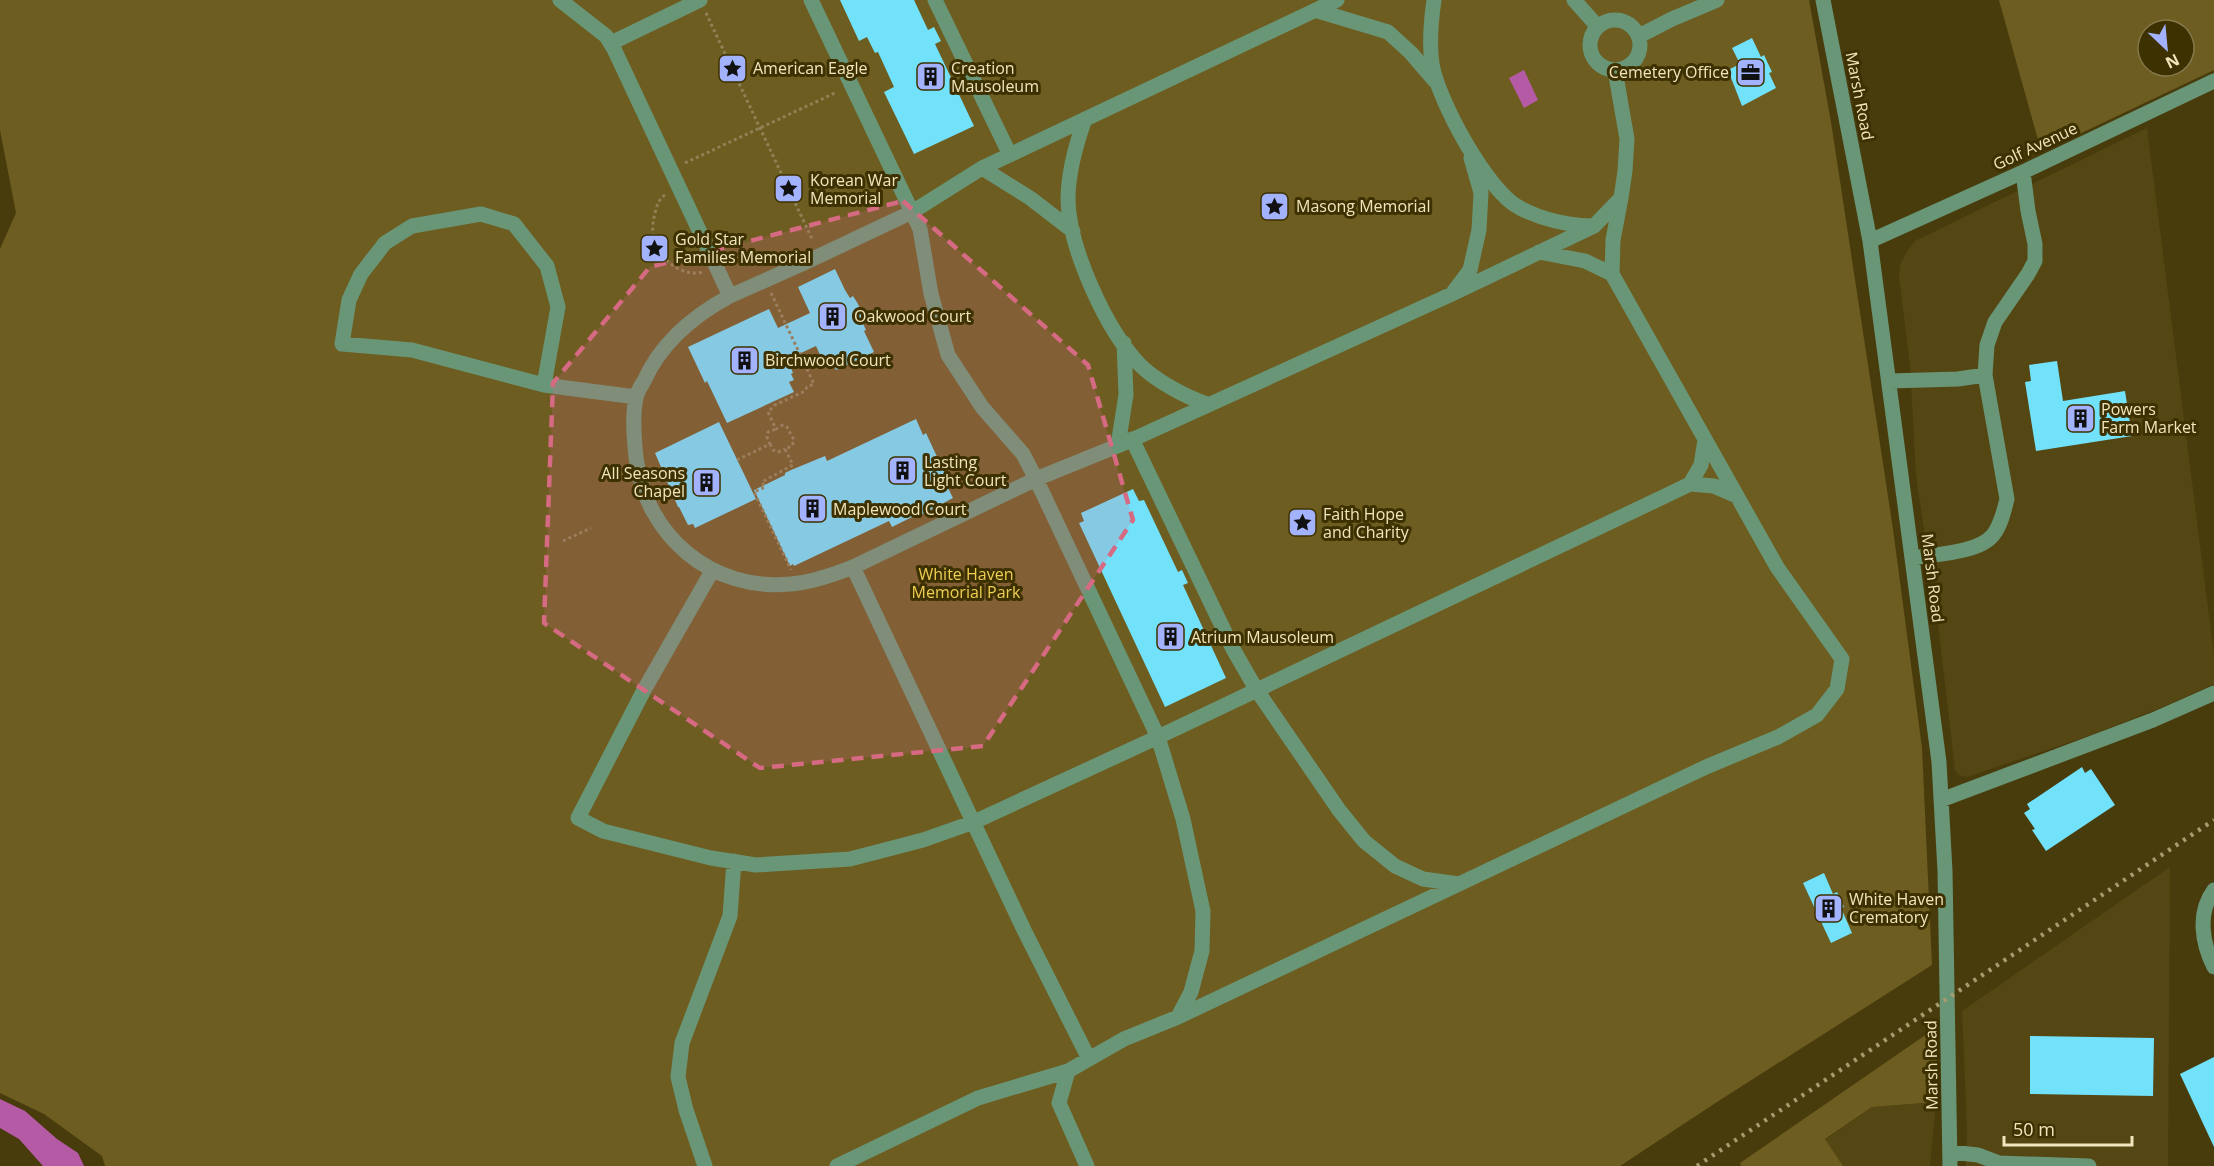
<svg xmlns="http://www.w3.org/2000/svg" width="2214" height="1166" font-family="'Open Sans',sans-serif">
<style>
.built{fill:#554713}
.green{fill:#6d5d21;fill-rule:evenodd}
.water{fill:#b55aa5}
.building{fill:#72e2fb}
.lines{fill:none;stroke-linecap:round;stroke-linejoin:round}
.path{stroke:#8e8256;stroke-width:3;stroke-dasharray:3 3;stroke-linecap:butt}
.minor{stroke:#699677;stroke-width:15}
.rail{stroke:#a79b70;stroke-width:4.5;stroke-dasharray:3 6;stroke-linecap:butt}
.marked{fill:#d56a82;fill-opacity:0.2;stroke:#d56a82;stroke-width:4.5;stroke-dasharray:12 8;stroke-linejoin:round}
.labels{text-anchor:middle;stroke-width:6;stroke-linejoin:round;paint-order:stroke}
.poi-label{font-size:16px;fill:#f1e5bd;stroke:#3d3101;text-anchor:start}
.street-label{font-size:16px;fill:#f1e5bd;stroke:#3d3101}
.park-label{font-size:16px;fill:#efce54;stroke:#3d3101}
</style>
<rect width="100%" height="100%" fill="#483c0d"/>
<path class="built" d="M2147,128L2214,655V684L2158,709L2091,735L1967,777L1959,775L1955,770L1939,632L1916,475L1910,366L1899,276L1900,265L1906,253L1915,241Z
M2170,867L2168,1166H1966L1967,1128L1962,1011Z
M1936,1102L1930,1166H1843L1825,1140L1872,1107Z"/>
<path class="green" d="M0,0H1809L1831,122L1893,529L1922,748L1932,965L1717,1102L1620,1166H105L102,1156L44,1114L0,1093V249L16,213L0,130Z
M1999,0H2214V70L2075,136L2040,147ZM2148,30H2184V66H2148Z
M1937,1027L1936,1102L1872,1107L1825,1139L1843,1166H1741L1740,1163Z"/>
<path class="water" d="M1524,70L1538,100L1524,108L1509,78Z
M0,1099L25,1111L57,1139L78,1153L84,1166H43L19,1139L0,1128Z"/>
<path class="building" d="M840,0H914L928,30L934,27L941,41L935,44L974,126L914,154L884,92L894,87L878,52L875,53L867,37L859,41Z
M1752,38L1761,57L1764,55L1772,72L1769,73L1776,88L1742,106L1728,70L1740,64L1732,48Z
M835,269L845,290L850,298L853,296L858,304L865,320L862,321L866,330L864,331L874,352L836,370L834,365L826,368L816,346L790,358L793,364L790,365L793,373L791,374L794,380L789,382L794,392L727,423L707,381L705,383L688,347L769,309L778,328L810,313L798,287Z
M2057,361L2063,401L2125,391L2132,436L2036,451L2025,382L2031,381L2029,365Z
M916,419L923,435L926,433L945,474L942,476L953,498L915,518L914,516L892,527L889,521L794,566L793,564L790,566L754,490L785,475V473L791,470L825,456L827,461Z
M719,422L756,499L695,528L693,524L688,525L679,507H678L655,453Z
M1133,489L1139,501L1144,500L1178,572L1182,570L1188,583L1183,585L1226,678L1165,707L1079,523L1084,521L1081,513Z
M2082,767L2085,773L2091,769L2115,805L2046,851L2032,830L2035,829L2024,813L2030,809L2027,804Z
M1824,873L1833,894L1837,892L1844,907L1841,908L1852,933L1831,943L1803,883Z
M2030,1036L2154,1038L2153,1096L2030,1094Z
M2214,1057V1147L2180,1074Z"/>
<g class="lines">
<path class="path" d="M706,13L813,241
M685,163L837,92
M665,195C660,198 660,200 657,206C654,215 651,228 654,238C659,259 682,278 703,272
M771,293L814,384L807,387L805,391L775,405L768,412L776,429L783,425L787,427L794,440L792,446L785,449L793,465L762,482L765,487L754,492L791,570
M770,444L773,450L778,452L785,449
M737,460L770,444L767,437L768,432L776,429
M563,541L591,528"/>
<path class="minor" d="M560,0L606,36L614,49L730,296C693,316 661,343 644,381C641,386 637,392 636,398C632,416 634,438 636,457C645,536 712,592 791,584C813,582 833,575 853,567L1024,930L1089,1059
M935,0L1010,155
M1337,0L982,168L912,212L920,229L931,294L948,355L982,407L1023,454L1036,479L1127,442L1452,294L1594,226L1621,198L1625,171L1627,139L1615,70
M1434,0C1431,21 1429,43 1432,64C1438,100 1487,191 1520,208C1541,219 1568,225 1591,226
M1574,0L1598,27
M1823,0L1870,241L1939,762L1945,871L1950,1166
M1318,11L1388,32L1411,53L1435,81
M1590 45a25 25 0 1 1 50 0a25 25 0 1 1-50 0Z
M1639,36L1672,19L1717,0
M611,43L700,0
M1085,119C1076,144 1068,173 1068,200C1069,248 1106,330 1140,365C1156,381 1186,397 1207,404
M982,168L1030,198L1073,231
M1870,241L2023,172L2214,81
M1539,252L1585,261L1612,274
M1454,291L1470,270L1479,230L1481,193L1471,158
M730,296L802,264L912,212L811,0
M1985,375L1987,345L1995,322L2028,274L2035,261V244L2028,211L2023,172
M1890,381L1958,379L1985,375L2007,499C2004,511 2001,525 1993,535C1979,553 1935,554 1913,558
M544,385L558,307L547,266L514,224L481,214L412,226L385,243L361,274L349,300L342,344L412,350L544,385L636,397
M1132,439L1233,649L1256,689L1339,810L1364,841L1395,866L1423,879L1459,884
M1118,445L1126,395L1124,343
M1690,484L1714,486L1737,496
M853,567L1036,479L1158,737L1183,819L1203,911L1202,951L1191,992L1178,1017
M712,571L644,690L578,818L603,831L711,858L756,865L850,859L923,840L974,822L1158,737L1663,497L1690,484L1701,465L1705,440
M1941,800L2153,720L2214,693
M2214,890C2197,913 2202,943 2214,967
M1950,1152L1978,1155L1999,1163L2089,1166
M705,1166L686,1110L678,1077L682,1043L730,916L734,861
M837,1166L978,1098L1068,1071
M1087,1166L1059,1103L1068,1071L1124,1039L1178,1017L1706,767L1778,737L1817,715L1837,689L1842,659L1777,567L1612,274L1613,240L1621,198"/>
<path class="rail" d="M1697,1166L2214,820"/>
</g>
<path class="marked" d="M903,201L1088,365L1133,520L983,746L760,768L544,623L553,383L650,267Z"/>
<defs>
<symbol id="sight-square" viewBox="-11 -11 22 22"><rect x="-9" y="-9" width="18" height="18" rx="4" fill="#a2b2fd" stroke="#3d3101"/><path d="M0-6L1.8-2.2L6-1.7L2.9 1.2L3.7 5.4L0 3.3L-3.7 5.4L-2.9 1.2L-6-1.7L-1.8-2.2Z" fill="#111"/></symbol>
<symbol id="office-square" viewBox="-11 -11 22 22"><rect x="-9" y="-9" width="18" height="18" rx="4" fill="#a2b2fd" stroke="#3d3101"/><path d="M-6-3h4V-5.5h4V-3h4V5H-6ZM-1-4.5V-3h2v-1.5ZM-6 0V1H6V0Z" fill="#111"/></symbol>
<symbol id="building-square" viewBox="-11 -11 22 22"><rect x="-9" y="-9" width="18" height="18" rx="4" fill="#a2b2fd" stroke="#3d3101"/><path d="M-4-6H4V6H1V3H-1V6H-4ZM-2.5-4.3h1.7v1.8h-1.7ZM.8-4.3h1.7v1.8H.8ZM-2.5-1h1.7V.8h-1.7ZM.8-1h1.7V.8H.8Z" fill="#111"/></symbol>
</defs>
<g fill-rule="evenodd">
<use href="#sight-square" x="716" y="52" width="33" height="33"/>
<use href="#office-square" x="1734" y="56" width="33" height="33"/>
<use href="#building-square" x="914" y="60" width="33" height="33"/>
<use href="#sight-square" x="772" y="172" width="33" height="33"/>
<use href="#sight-square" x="1258" y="190" width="33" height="33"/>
<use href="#sight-square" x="638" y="232" width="33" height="33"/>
<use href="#building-square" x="816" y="300" width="33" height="33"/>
<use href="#building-square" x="728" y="344" width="33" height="33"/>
<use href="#building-square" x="2064" y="402" width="33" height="33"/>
<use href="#building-square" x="886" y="454" width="33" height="33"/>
<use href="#building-square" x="690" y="466" width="33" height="33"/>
<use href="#building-square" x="796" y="492" width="33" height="33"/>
<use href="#sight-square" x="1286" y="506" width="33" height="33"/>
<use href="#building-square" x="1154" y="620" width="33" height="33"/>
<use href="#building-square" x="1812" y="892" width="33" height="33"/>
</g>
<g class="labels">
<g class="poi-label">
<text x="753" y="74">American Eagle</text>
<text x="951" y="74">Creation<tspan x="951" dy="18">Mausoleum</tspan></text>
<text x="1729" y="78" text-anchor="end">Cemetery Office</text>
<text x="810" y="186">Korean War<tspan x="810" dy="18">Memorial</tspan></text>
<text x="1296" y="212">Masong Memorial</text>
<text x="675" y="245">Gold Star<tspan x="675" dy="18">Families Memorial</tspan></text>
<text x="854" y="322">Oakwood Court</text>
<text x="765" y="366">Birchwood Court</text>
<text x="2101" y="415">Powers<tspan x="2101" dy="18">Farm Market</tspan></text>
<text x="924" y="468">Lasting<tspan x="924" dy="18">Light Court</tspan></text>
<text x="685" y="479" text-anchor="end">All Seasons<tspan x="685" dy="18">Chapel</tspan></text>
<text x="833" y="515">Maplewood Court</text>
<text x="1323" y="520">Faith Hope<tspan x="1323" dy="18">and Charity</tspan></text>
<text x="1191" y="643">Atrium Mausoleum</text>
<text x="1849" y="905">White Haven<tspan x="1849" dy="18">Crematory</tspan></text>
</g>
<g class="street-label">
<text transform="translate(1860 96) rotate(79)" y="6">Marsh Road</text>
<text transform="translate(2035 146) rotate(-25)" y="6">Golf Avenue</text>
<text transform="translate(1933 578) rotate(83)" y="6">Marsh Road</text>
<text transform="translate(1931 1065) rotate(-91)" y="6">Marsh Road</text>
</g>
<g class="park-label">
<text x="966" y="580">White Haven<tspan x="966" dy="18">Memorial Park</tspan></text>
</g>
</g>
<g transform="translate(2166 48) rotate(154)"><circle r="28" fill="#3d3101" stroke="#85794c" stroke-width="1.5"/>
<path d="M0-4.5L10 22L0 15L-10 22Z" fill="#a2b2fd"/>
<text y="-9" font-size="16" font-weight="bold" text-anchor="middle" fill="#f1e5bd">N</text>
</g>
<path d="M2004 1136v9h128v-9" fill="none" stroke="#f1e5bd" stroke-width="3"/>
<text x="2013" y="1136" font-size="18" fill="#f1e5bd" stroke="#3d3101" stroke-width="4.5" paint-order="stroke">50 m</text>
</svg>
